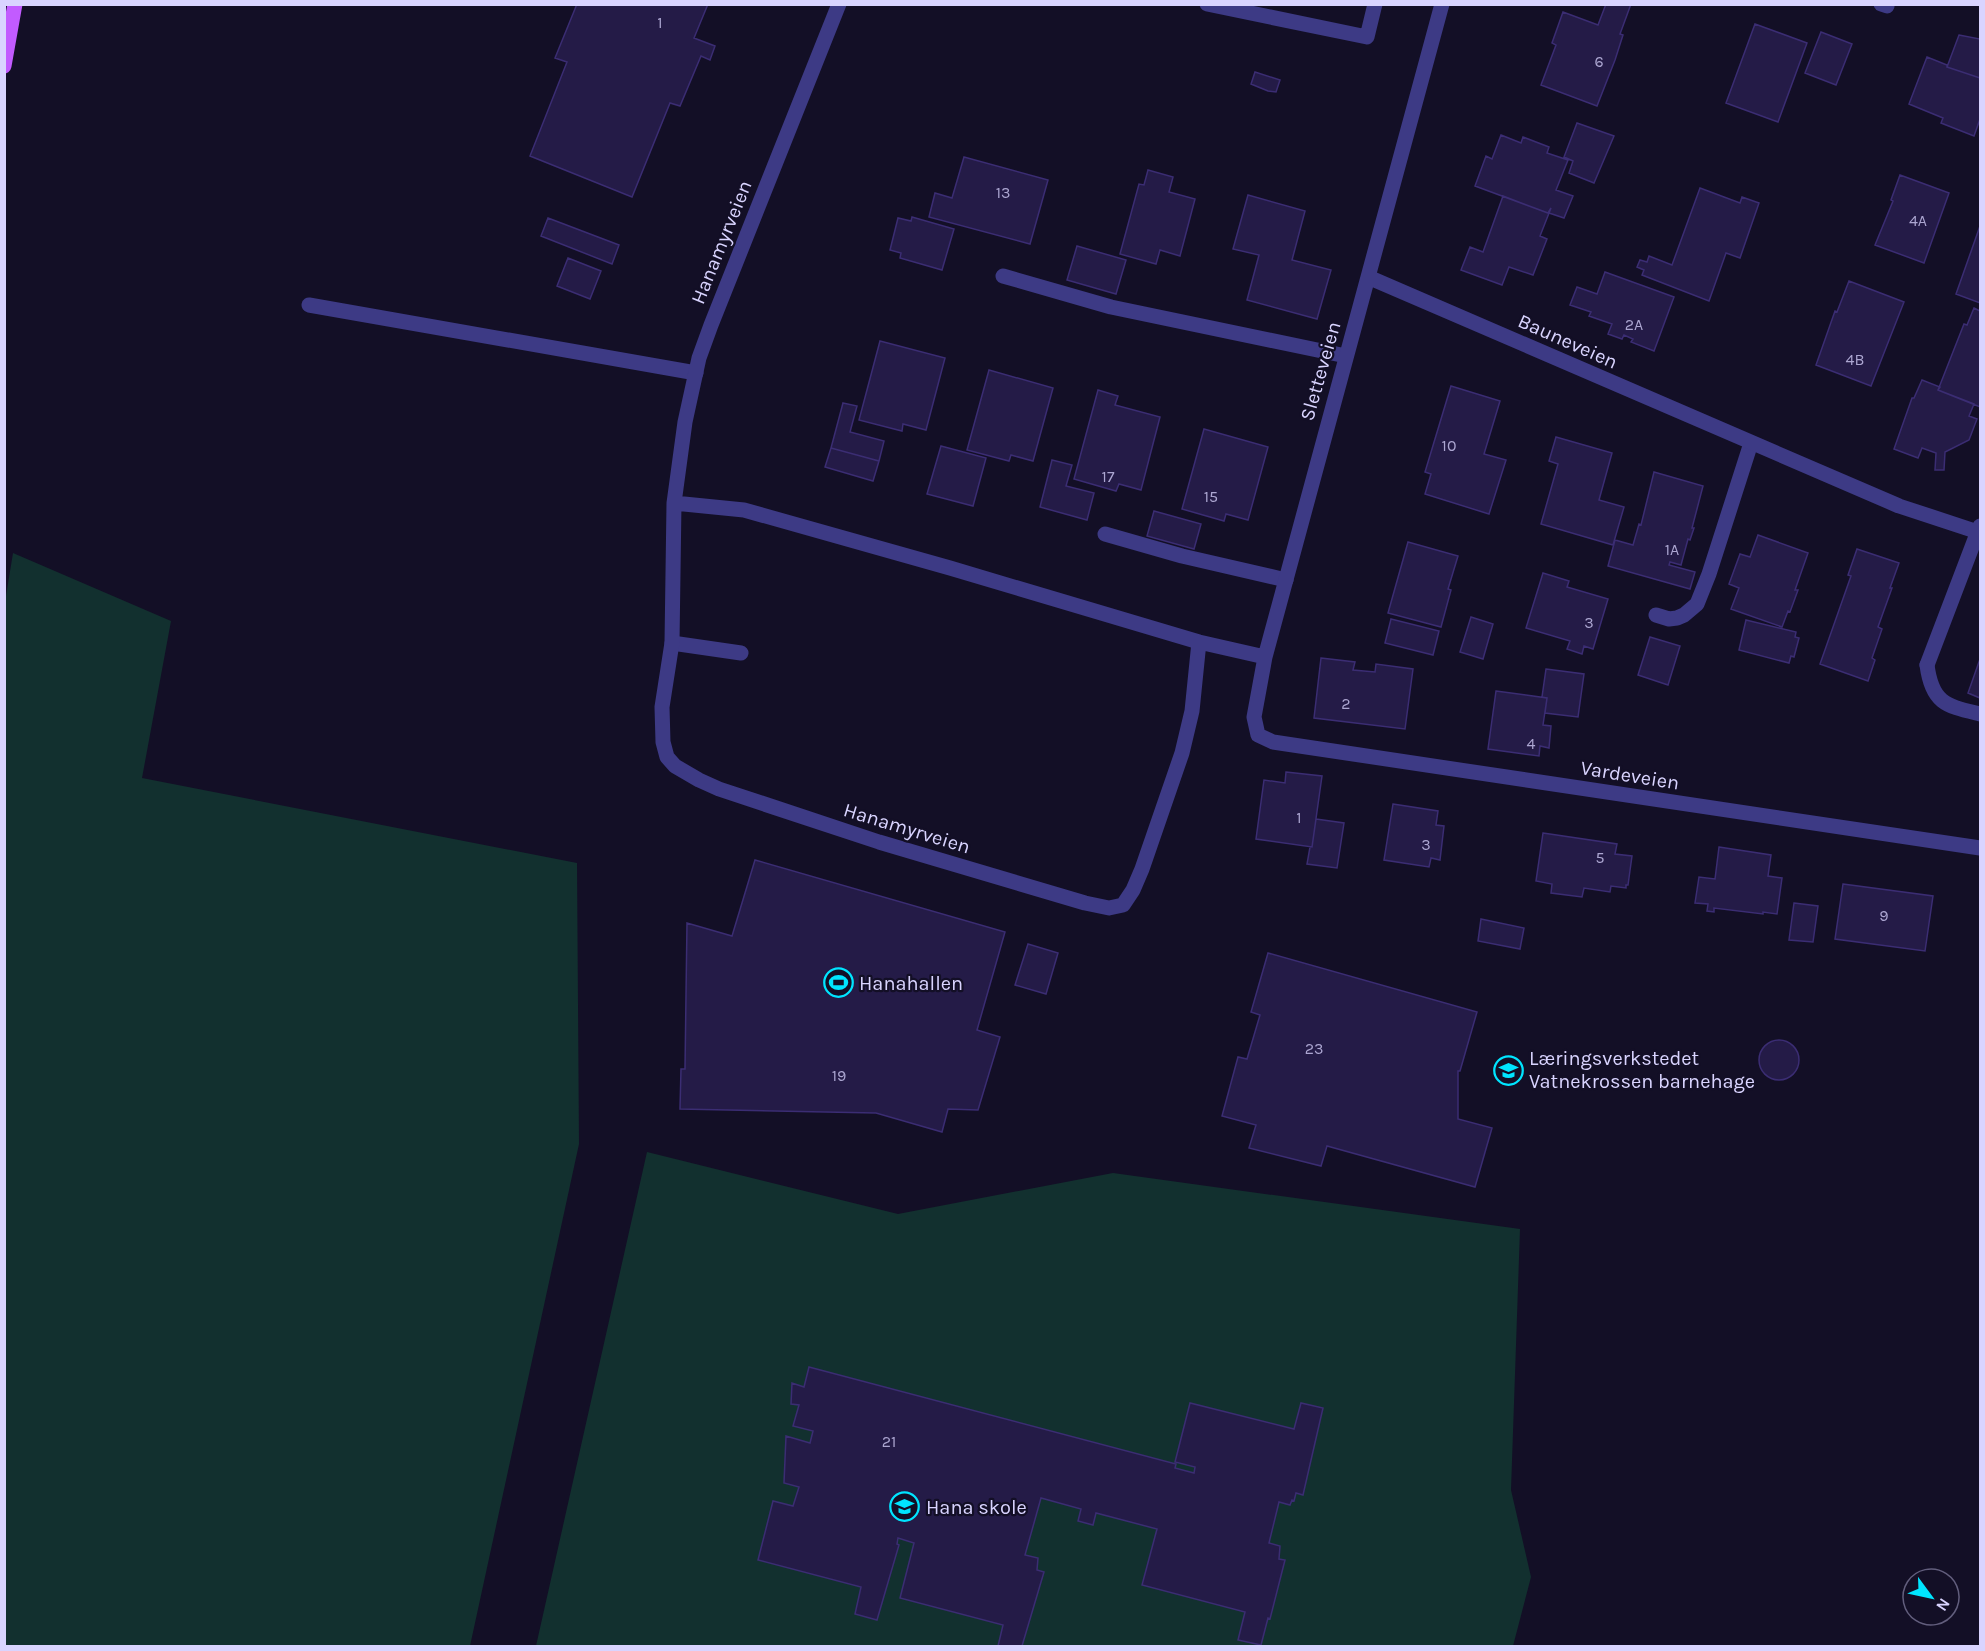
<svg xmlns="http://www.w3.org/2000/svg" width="1985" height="1651" font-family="Karla,sans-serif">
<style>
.green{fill:#12302f}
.building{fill:#241b47;stroke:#3b2d73;stroke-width:1.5}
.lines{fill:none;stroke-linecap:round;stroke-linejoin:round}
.service{stroke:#3d3a85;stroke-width:15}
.minor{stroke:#3d3a85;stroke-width:15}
.primary{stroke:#c25bff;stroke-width:15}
.labels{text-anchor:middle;stroke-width:4.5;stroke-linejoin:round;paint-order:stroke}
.number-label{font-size:16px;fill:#aca6d1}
.street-label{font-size:20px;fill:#d9d4ff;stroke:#130f26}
.poi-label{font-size:20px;fill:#d9d4ff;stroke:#130f26;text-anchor:start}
</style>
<rect width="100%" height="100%" fill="#130f26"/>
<path class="green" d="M13,553L171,621L142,778L577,863L579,1144L470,1646H5L4,608Z
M647,1152L898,1214L1113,1173L1520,1229L1511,1490L1531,1577L1513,1646H536Z"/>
<path class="building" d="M577,4H708L694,38L715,46L710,60L701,56L680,106L670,103L632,197L530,156L567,62L555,58Z
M1606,4H1631L1620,34L1623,35L1615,60L1597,106L1541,85L1556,45L1552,43L1563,12L1598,25Z
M1755,24L1807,43L1778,122L1726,103Z
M1821,32L1852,44L1836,85L1805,73Z
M1959,35L1980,39V78L1947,67Z
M1927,57L1947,65V67L1980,78V119L1974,136L1941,123L1943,118L1909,104Z
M1255,72L1280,80L1276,92L1268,91L1251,84Z
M1577,123L1614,136L1594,183L1569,173L1573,161L1564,157Z
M1501,135L1521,143L1523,137L1549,147L1547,153L1568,160L1556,190L1573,196L1564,218L1549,213L1551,208L1548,213L1475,186L1486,156L1492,159Z
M964,157L1048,180L1030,244L929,217L935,193L952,198Z
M1148,170L1173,177L1169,192L1195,199L1180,256L1160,250L1156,264L1120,254L1139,184L1144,185Z
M1900,175L1949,193L1924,263L1875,245L1893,201L1891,200Z
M1700,188L1740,203L1742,197L1759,203L1740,258L1726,253L1709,301L1642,275L1644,270L1637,267L1640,260L1647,262L1649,256L1672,265Z
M1248,195L1305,211L1292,260L1331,270L1317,319L1247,300L1259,255L1233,249Z
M1503,196L1548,213L1551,208L1540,236L1547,239L1533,275L1509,267L1502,285L1461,270L1470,247L1483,252Z
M912,217L954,229L942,270L900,258L901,253L890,250L898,218L911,221Z
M548,218L619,245L612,264L541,236Z
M1980,226V303L1956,294Z
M1077,246L1126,260L1116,294L1067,280Z
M568,258L601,271L590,299L557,286Z
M1605,272L1674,297L1654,351L1631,342L1633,339L1624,335L1622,339L1608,334L1612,324L1589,316L1591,312L1570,305L1577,287L1597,294Z
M1849,281L1904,302L1871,386L1816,365L1835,311L1837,312Z
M1974,308L1980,311V407L1938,390L1964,324L1967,325Z
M880,341L945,358L926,430L903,424L902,431L859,420Z
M989,370L1053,388L1033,461L1011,455L1009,461L967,450Z
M1922,380L1940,387L1938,390L1974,404L1969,416L1977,419L1969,440L1945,452L1944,470H1935L1936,453L1922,448L1918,458L1894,449L1912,398H1914Z
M1451,386L1500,401L1484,454L1506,460L1489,514L1425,494L1431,474L1425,472Z
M1098,390L1118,396L1115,405L1160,417L1141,490L1119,484L1116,491L1074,479Z
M843,403L857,406L850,432L884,441L879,461L831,448Z
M1204,429L1268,447L1248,520L1226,514L1224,521L1182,509Z
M1556,437L1612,453L1599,500L1624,507L1613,545L1541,524L1558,464L1549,461Z
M941,446L986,458L973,506L927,494Z
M831,448L879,461L873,481L825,467Z
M1052,460L1072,465L1066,486L1094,493L1087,520L1040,507Z
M1654,472L1703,486L1692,528H1694L1690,540L1688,539L1681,565L1670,562L1669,565L1695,572L1690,589L1608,566L1615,540L1633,545L1639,524L1641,525Z
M1154,511L1201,524L1194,549L1147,536Z
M1758,535L1808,553L1795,590H1798L1790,612L1788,611L1782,627L1731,609L1739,588L1729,584L1740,554L1750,557Z
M1408,542L1458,556L1448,589L1451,590L1441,627L1388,613Z
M1857,549L1899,563L1890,588H1892L1878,627L1882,629L1872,658L1875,660L1868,681L1820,664L1851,576L1848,575Z
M1543,573L1569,581L1567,587L1608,599L1593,649L1584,646L1582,654L1567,649L1570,641L1526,628Z
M1471,617L1493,624L1483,659L1460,652Z
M1391,619L1439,631L1433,655L1385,643Z
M1746,620L1796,632L1795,637L1799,638L1794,657L1791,656L1789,663L1739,650Z
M1650,637L1680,646L1668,685L1638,675Z
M1321,658L1355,662L1353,670L1375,672L1376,664L1413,669L1405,729L1314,718Z
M1980,659V698L1968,693Z
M1546,669L1584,674L1578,717L1545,713L1547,698L1542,697Z
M1496,691L1547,698L1543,725L1551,726L1549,748L1540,746L1539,756L1488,749Z
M1286,772L1322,776L1312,847L1256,839L1264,780L1285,783Z
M1393,804L1438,811L1436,825L1444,826L1440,860L1431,858L1429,867L1384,860Z
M1316,819L1344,823L1337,868L1307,864L1310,847H1312Z
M1543,833L1617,844L1615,854L1632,856L1628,885H1626V888L1611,886L1610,892L1584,888L1582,897L1551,893L1552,884L1536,881Z
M1719,847L1771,855L1768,876L1782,878L1777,914L1763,912V914L1714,908V912L1707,911L1708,904L1695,903L1699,877L1715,879Z
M755,860L1005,932L977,1030L1000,1037L978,1110L948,1109L942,1132L876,1113L680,1109L681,1069H685L687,923L732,936Z
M1843,884L1933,896L1925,951L1835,939Z
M1794,903L1818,906L1813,942L1789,940Z
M1481,919L1524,928L1520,949L1478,941Z
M1028,944L1058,953L1046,994L1015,985Z
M1268,953L1477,1012L1460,1071H1458V1119L1492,1128L1475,1187L1327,1146L1321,1166L1249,1148L1256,1125L1222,1116L1238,1057L1247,1059L1260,1015L1251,1012Z
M1759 1060a20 20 0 1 1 40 0a20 20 0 1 1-40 0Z
M809,1367L1176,1464L1175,1468L1194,1473L1195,1467L1175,1462L1190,1403L1294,1429L1301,1403L1323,1408L1303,1495L1296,1493L1294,1501L1292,1500L1290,1505L1279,1502L1269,1543L1280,1546L1279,1559L1285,1560L1270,1619L1268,1618L1261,1645L1238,1640L1245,1612L1142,1585L1157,1529L1096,1513L1093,1525L1078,1521L1081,1509L1041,1498L1025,1555L1038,1558L1037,1570L1044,1572L1022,1646H998L1003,1625L900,1598L914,1543L898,1538L897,1544L899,1545L877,1620L855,1614L861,1587L758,1560L773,1501L793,1506L799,1487L784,1483L786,1436L810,1443L813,1431L793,1426L799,1405L791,1404L792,1383L804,1387Z"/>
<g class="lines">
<path class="service" d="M1207,4L1367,37L1375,4
M1881,4L1887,6
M1003,276L1111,307L1346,356
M309,305L696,373
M1105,534L1182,556L1286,580
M1656,615L1669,619L1677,618L1684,615L1697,604L1709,574L1751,443
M672,643L741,653
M1927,665C1932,704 1947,706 1980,714"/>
<path class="minor" d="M839,4L711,325L699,358L685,422L674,503L672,643L662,707L663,742L667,757L675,766L699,780L719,789L879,842L1085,903L1109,908L1123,905L1133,890L1142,869L1182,753L1192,711L1199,642
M1442,4L1265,657L1254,717L1258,735L1273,742L1980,848
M1368,277L1899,506L1978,532
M674,503L744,510L950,568L1199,642L1265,657
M1927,665L1980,526"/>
<path class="primary" d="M4,66L15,4"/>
</g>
<defs>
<symbol id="stadium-ring" viewBox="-11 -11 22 22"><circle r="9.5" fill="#130f26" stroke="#00e5ff" stroke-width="1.5"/><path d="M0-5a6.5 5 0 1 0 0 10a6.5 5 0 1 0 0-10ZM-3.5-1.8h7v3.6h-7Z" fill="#00e5ff"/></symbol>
<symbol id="school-ring" viewBox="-11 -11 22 22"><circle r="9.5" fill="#130f26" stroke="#00e5ff" stroke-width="1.5"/><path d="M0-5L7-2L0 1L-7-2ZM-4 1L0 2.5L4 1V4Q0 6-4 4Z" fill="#00e5ff"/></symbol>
</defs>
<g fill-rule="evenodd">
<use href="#stadium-ring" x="822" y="966" width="33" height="33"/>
<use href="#school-ring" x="1492" y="1054" width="33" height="33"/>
<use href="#school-ring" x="888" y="1490" width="33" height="33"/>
</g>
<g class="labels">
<g class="number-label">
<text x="660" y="28">1</text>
<text x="1599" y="67">6</text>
<text x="1003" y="198">13</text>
<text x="1918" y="226">4A</text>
<text x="1634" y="330">2A</text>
<text x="1855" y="365">4B</text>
<text x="1449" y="451">10</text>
<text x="1108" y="482">17</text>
<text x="1211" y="502">15</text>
<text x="1672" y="555">1A</text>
<text x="1589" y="628">3</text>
<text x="1346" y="709">2</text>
<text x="1531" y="749">4</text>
<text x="1299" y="823">1</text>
<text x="1426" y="850">3</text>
<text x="1600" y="863">5</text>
<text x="1884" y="921">9</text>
<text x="1314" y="1054">23</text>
<text x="839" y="1081">19</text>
<text x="889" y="1447">21</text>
</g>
<g class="street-label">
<text transform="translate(721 242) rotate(-68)" y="7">Hanamyrveien</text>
<text transform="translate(1568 341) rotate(24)" y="7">Bauneveien</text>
<text transform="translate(1320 371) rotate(-74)" y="7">Sletteveien</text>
<text transform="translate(1630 775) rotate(9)" y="7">Vardeveien</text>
<text transform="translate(907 828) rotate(17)" y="7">Hanamyrveien</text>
</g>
<g class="poi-label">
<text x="859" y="990">Hanahallen</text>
<text x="1529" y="1065">Læringsverkstedet<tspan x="1529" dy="23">Vatnekrossen barnehage</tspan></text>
<text x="926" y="1514">Hana skole</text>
</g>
</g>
<rect width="1985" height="1651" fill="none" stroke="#d9d4ff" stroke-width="12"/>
<g transform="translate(1931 1597) rotate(123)"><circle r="28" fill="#130f26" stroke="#625e7d" stroke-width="1.5"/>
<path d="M0-4.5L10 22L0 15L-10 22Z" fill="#00e5ff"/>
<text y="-9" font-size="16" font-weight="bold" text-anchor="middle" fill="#d9d4ff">N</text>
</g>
</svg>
